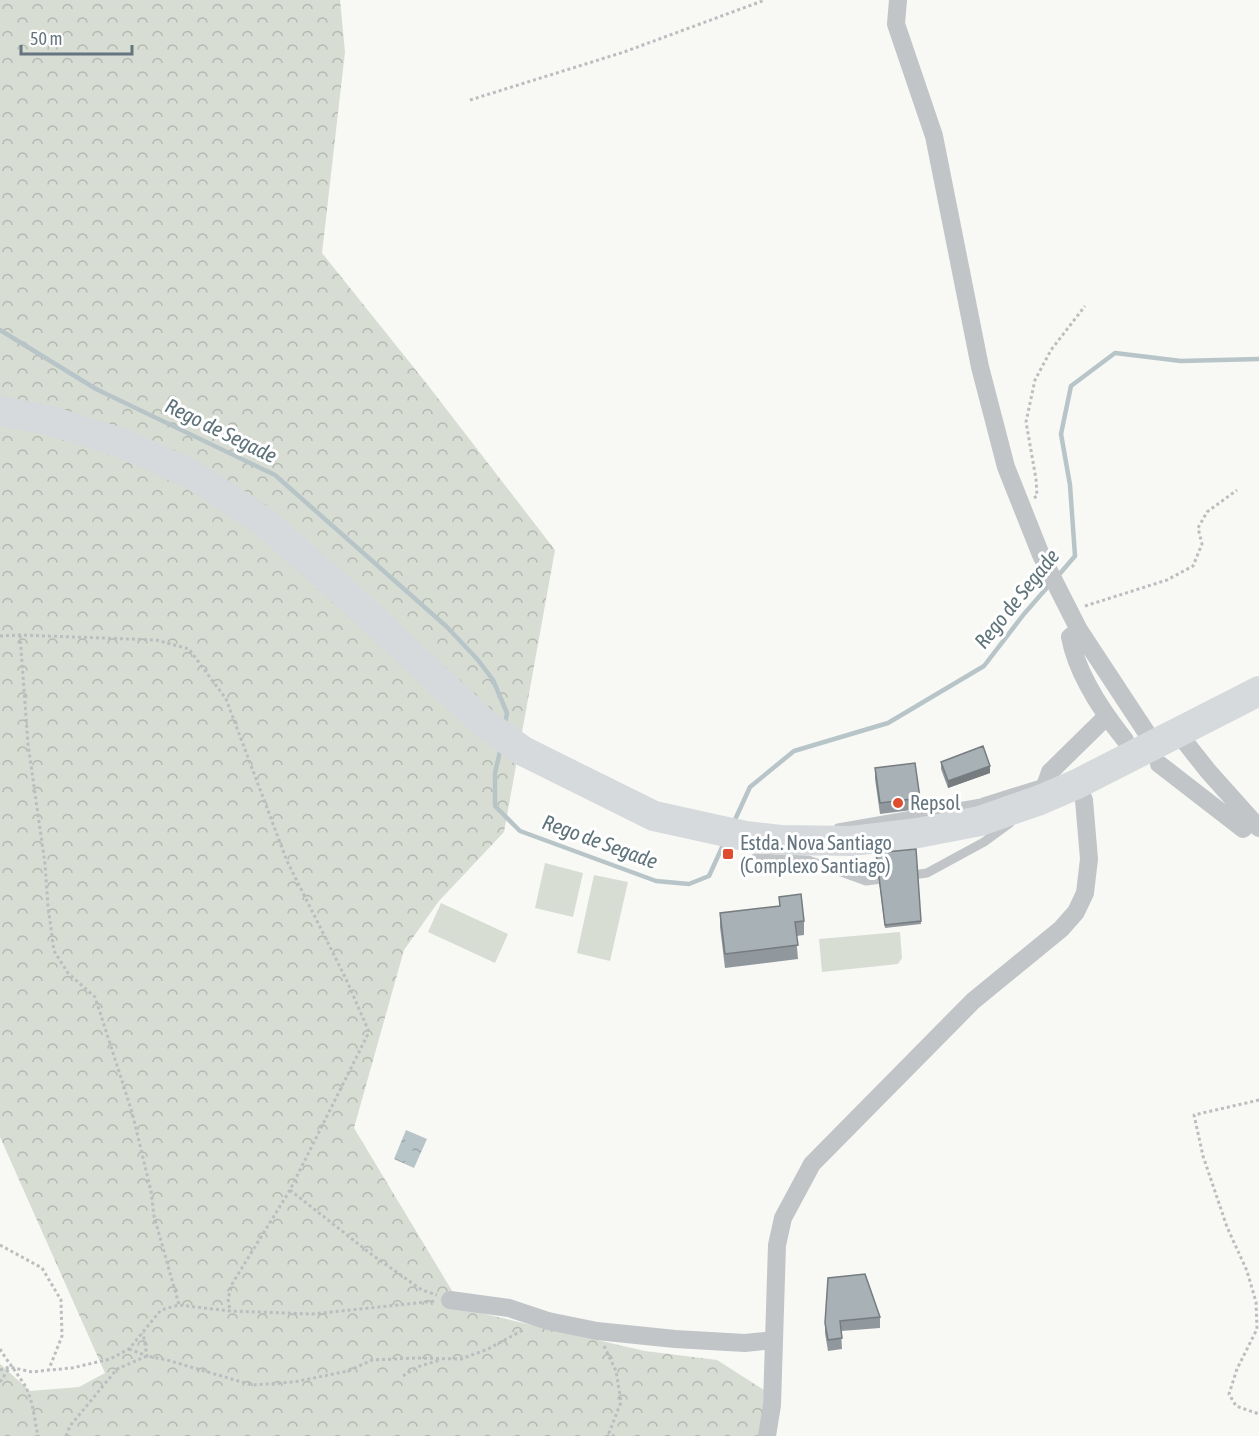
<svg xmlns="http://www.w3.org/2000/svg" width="1259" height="1436" font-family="'Asap Condensed',sans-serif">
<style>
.forest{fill:url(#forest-crowns)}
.pitch{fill:#d8ddd4}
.water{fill:url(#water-ripples)}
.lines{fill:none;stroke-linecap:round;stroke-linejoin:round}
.stream{stroke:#b8c5c8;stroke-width:4.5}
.path{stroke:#bbbec0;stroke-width:3;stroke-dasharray:3 3;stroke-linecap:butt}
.service{stroke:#c1c5c8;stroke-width:9}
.minor{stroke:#c1c5c8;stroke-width:18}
.trunk{stroke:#d6dadd;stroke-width:30}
.wall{fill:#90989d}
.shaded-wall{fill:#767c7f}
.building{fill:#a8b1b6;stroke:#767c7f;stroke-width:1.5}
.poi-dot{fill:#de4d2e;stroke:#fff;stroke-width:2}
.labels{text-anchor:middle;stroke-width:6;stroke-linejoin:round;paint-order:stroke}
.poi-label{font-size:20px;fill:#64757f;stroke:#fff;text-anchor:start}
.water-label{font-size:21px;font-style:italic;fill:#5e747a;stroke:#fff}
</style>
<defs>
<pattern id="forest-crowns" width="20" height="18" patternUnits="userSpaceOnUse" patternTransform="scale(1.5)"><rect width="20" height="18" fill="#d8ddd4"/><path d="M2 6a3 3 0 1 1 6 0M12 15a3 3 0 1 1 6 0" fill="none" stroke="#b3b8b1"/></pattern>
<pattern id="water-ripples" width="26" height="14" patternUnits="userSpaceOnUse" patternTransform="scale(1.5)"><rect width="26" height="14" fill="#b8c5c8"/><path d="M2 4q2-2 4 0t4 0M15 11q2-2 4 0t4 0" fill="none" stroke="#99a5a8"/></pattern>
</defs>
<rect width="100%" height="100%" fill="#f8f8f5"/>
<path class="forest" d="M0,0H340L345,52L322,253L427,384L555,550L504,832L439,901L404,950L354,1128L463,1309L645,1351L717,1360L764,1390L761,1436H0V1364L30,1391L79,1387L105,1373L0,1137Z"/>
<path class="pitch" d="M545,863L583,873L573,917L535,908Z
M594,875L628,882L610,961L577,953Z
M441,903L508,934L495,963L428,932Z
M900,932L902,958L898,964L822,972L819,939Z"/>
<path class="water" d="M406,1130L427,1139L414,1168L394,1159Z"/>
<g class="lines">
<path class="stream" d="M0,330L96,389L275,475L447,627L478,660L493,680L507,713L505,724
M1057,577L1075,556L1070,485L1061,434L1071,386L1115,353L1181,361L1259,359
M501,747L495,773V806L520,831L656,881L689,884L709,876L724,843
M733,824L750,787L794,751L888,723L984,666L1024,614L1051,583"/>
<path class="path" d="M470,100L624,52L765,0
M1034,498L1037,496L1036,479L1026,422L1035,380L1051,350L1085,306
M1085,606L1167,580L1193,566L1202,544L1198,528L1207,512L1237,490
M20,635L28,744L45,864L48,906L54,951L68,973L95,997L132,1112L151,1191L154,1216L179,1305
M0,636L20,635L156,640L189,649L226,699L287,861L346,979L369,1032L290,1190L232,1284L228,1299L230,1311
M1259,1100L1194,1115L1203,1156L1227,1227L1247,1271L1256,1302L1257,1329L1237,1369L1229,1394L1236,1406L1259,1414
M290,1190L371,1254L422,1290L437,1295
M0,1245L42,1268L61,1300L62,1336L49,1369
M604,1346L616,1371L621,1402L609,1433L614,1436
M0,1349C7,1361 15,1370 22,1381C33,1396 34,1418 38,1436
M129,1349L147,1356L143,1333
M0,1370L10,1367L32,1372L49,1370L72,1368L110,1359L129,1349L161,1310L179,1305L230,1311L312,1314L436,1301
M403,1376L417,1367L440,1360
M0,1382L10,1367
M66,1436L70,1426L117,1369L147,1356L167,1360L252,1385L294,1382L348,1371L372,1360L417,1358L461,1359L488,1349L523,1330"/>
<path class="service" d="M983,802L1047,782
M838,828L981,803L996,805
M755,858L808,860L866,881L890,878
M906,876L927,873L984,842L1010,823"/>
<path class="minor" d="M898,0L896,24L934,136L980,367L1006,467L1041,555L1079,630L1154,744
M1079,630L1070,637C1077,674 1101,710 1125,740
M1178,733L1208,771L1259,828
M1159,764L1243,829L1252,820
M1040,800L1050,772L1106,717
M450,1300L509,1308L548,1321L597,1331L675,1339L745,1343L773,1340
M767,1436L772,1405L777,1245L783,1218L812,1164L973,1001L1061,929L1076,912L1085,893L1089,859L1084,800L1077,784"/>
<path class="trunk" d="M0,411L48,420L122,443L191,474L263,521L346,594L484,723L523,751L654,816L745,836L781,840L852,841L918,833L980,821L1040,800L1077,784L1259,691"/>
</g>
<path class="wall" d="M941,762L990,773L948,788L941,769Z
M875,768L920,798V809L880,814L875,779Z
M916,849L921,924L885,928L876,857Z
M779,897L804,921V935L796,936L798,959L725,968L720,927V913L779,906Z
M880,1317V1328L841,1331L842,1349L828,1351L825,1333V1323Z"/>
<path class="shaded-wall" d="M990,766V773L948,788V781Z"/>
<path class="building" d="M983,746L990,766L948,781L941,762Z
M915,763L920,798L880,803L875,768Z
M916,849L921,921L885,925L876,853Z
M801,894L804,921L795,922L798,945L725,954L720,913L780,906L779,897Z
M865,1274L880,1317L840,1321L842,1338L828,1340L825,1323L828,1278Z"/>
<g class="poi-dot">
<circle cx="898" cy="803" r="6"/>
<rect x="722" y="848" width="12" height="12" rx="3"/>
</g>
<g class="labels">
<g class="poi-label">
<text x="910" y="810">Repsol</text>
<text x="740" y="850">Estda. Nova Santiago<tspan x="740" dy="23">(Complexo Santiago)</tspan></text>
</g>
<g class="water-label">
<text transform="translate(221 431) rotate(26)" y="7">Rego de Segade</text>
<text transform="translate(1017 599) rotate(-51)" y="7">Rego de Segade</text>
<text transform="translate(600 842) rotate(20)" y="7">Rego de Segade</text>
</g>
</g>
<path d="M21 45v9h111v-9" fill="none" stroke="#64757f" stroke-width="3"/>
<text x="30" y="45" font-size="18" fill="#64757f" stroke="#ffffff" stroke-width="4.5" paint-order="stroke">50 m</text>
</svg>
